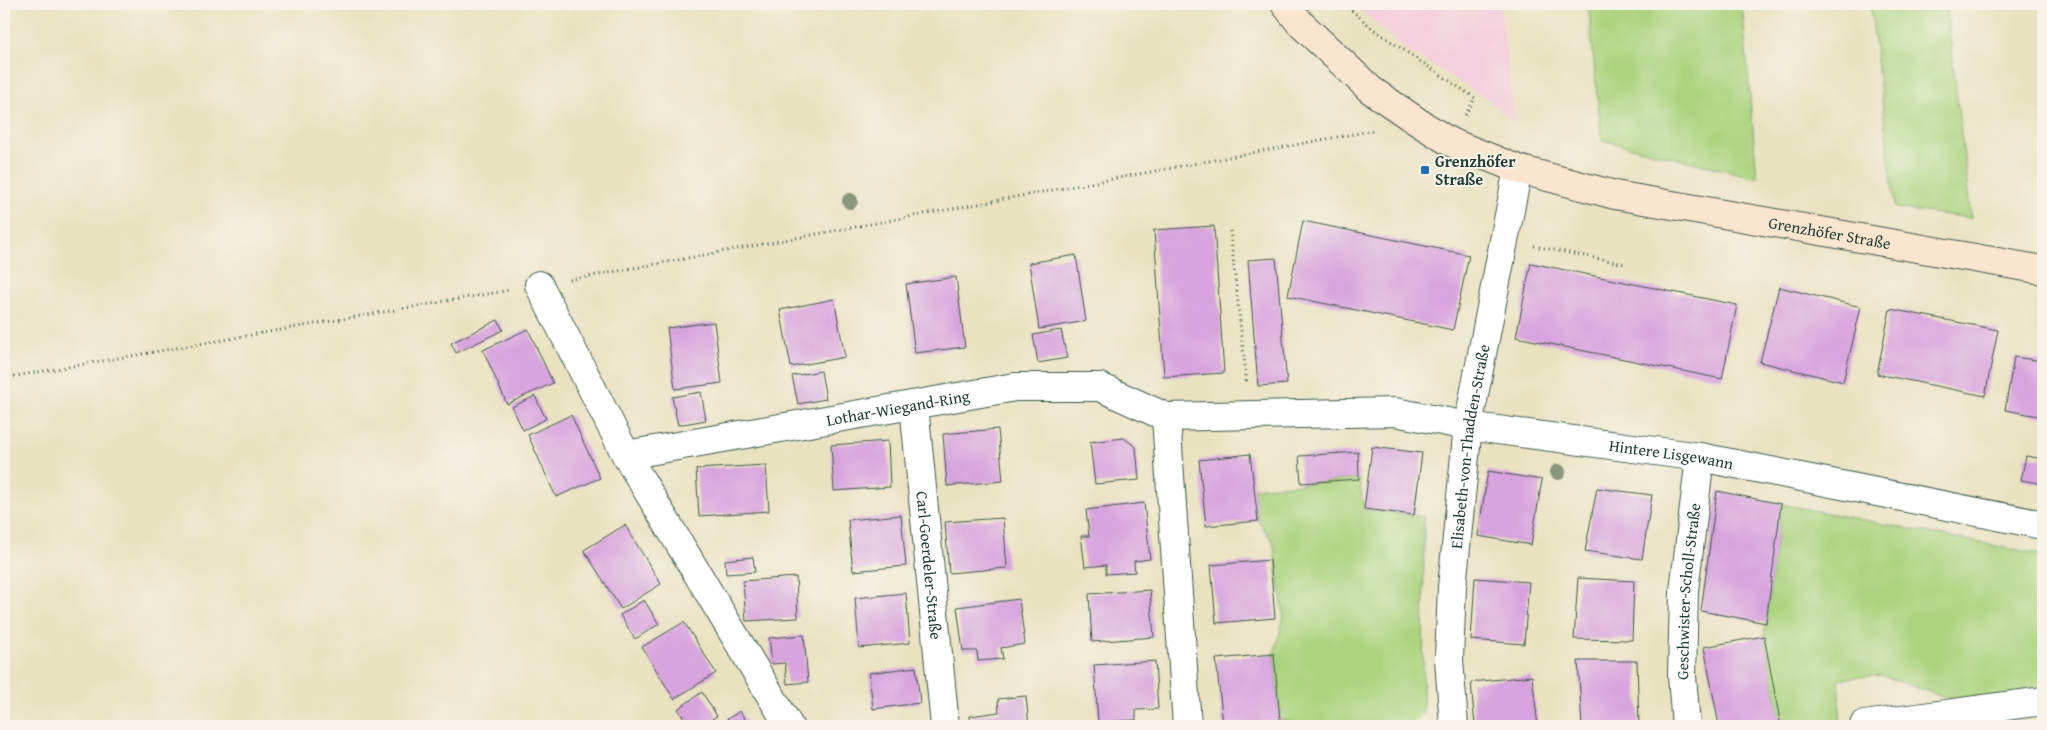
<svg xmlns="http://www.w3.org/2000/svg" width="2047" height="730" font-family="'Gentium Book Plus',serif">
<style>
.built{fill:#f4cfdd}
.green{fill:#abd47f;stroke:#65885a}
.building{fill:#d8a4de}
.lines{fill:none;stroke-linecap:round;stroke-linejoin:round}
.street-casing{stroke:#3d5649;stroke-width:30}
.secondary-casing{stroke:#3d5649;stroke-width:30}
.path{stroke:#3d5649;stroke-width:3;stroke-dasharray:1 4;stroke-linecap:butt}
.street{stroke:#fff;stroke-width:28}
.secondary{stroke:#fbe5cf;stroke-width:28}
.tree{fill:#89987c}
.poi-dot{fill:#1f6fb2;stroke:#f7f3e8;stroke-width:2}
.labels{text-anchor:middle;stroke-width:4;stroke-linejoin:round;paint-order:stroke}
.poi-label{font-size:16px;font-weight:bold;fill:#1f3d34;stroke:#f7f3e8;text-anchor:start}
.street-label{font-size:16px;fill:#1f3d34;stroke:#f7f3e8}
</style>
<rect width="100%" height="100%" fill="#f7f3e8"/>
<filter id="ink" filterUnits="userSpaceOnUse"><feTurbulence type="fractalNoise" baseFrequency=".02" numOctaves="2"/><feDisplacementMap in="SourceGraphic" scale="10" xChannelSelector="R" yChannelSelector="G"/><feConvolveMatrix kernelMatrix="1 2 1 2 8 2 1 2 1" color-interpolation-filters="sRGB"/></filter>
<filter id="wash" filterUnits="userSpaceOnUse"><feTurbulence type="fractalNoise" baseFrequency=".0096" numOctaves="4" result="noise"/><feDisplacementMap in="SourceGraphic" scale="20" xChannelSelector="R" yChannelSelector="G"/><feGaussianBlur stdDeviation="1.12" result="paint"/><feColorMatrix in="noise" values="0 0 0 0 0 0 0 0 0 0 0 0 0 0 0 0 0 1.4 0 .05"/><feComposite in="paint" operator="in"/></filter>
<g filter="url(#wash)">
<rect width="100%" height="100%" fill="#e9e2c1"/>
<path class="built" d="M1353,4H1500L1515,123L1487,99L1402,47Z"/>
<path class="green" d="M1588,4H1742L1757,178L1602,140Z
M1870,4H1946L1971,218L1895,208Z
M1359,479L1364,509L1424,517L1423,713L1412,724L1388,726H1315L1280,720L1274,654L1284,617L1273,541L1258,521L1254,488Z
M1781,504L2043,555V693L1949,699L1881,675L1838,679L1841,726H1781L1764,636Z"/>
<g id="blocks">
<path class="building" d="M1303,221L1469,255L1453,330L1288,296Z
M1214,226L1224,373L1164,377L1154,230Z
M1076,255L1086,321L1039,329L1029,263Z
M1276,258L1287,384L1258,386L1248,260Z
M1531,263L1737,305L1722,379L1516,337Z
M956,277L965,347L915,353L906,284Z
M1779,287L1861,307L1843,382L1760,362Z
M834,299L845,357L791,367L780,310Z
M1890,309L1998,330L1985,396L1877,374Z
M498,320L503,330L456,353L451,343Z
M714,322L722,383L675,389L667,328Z
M528,329L553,383L507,404L483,350Z
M1061,330L1067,358L1038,363L1033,335Z
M2014,357L2043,361V417L2005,410Z
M821,371L826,399L798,404L792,376Z
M701,392L706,420L678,425L672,397Z
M535,396L546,419L523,430L512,407Z
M571,415L600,478L556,497L528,435Z
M998,429L1003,481L947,486L943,434Z
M1124,438L1136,447L1139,480L1095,484L1090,442Z
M888,441L890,487L834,491L831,445Z
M1372,447L1422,453L1414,515L1364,509Z
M1358,452L1359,479L1301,483L1299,456Z
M1250,454L1258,521L1206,526L1199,460Z
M2026,456L2043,459V484L2021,480Z
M766,465L769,511L699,516L696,469Z
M1488,471L1542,480L1531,545L1478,536Z
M1597,488L1652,495L1642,559L1585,551Z
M1717,491L1781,504L1766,623L1701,611Z
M1144,503L1150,559L1134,561L1135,572L1106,574V565L1085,567L1081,536H1089L1086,510Z
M901,515L906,566L853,571L848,520Z
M1003,518L1007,568L949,573L945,522Z
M625,525L661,584L621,609L584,550Z
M753,557L755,572L726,574L725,560Z
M1270,560L1275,618L1216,623L1211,565Z
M796,577L798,618L746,621L743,581Z
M1475,578L1529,582L1524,644L1471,640Z
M1578,578L1634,581L1632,640L1574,639Z
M1150,590L1154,637L1092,642L1089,594Z
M906,593L910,643L859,648L855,598Z
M1019,599L1025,644L1001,648L1003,659L978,661L977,651H963L957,607Z
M644,600L659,624L635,639L620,615Z
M684,622L716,673L674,699L642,647Z
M804,635L808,682L787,684L785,663L772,664L769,638Z
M1764,636L1781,726H1719L1704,647Z
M1274,654L1280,720L1223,725L1216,659Z
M1155,661L1158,709L1136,710V720L1098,722L1094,665Z
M1578,661H1637L1639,725L1582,726Z
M916,667L920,703L873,709L869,673Z
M1532,676L1538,726H1475L1471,682Z
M702,692L717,716L701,726H690L678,709Z
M1026,696L1029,726H971L970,716L999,712L998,699Z
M740,711L749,726H716Z"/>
</g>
</g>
<g filter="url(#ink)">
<use href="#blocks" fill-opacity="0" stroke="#3d5649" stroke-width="1"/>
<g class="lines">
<defs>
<g id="street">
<path d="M539,285L626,455L789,726"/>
<path id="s1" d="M914,405L945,726"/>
<path d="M1166,417L1187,726"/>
<path id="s2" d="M626,455L1015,387H1100L1166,417L1395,412L1468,426L1700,457L2043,525"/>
<path d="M1864,725L2043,701"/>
<path id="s3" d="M1454,726L1449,659L1452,587L1468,426L1518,169"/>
<path id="s4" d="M1686,726L1682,676L1684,591L1700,457"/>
</g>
<g id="secondary">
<path id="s5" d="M1285,4L1300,23L1371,90L1418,122L1450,142L1518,169L1615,195L2043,270"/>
</g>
</defs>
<use href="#street" class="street-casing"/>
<use href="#secondary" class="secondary-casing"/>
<path class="path" d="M1344,4L1377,32L1475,98L1465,115
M1230,231L1247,385
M1534,246L1625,264
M570,280L1375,130
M4,378L510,290"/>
<use href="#street" class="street"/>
<use href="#secondary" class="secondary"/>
</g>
<g class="tree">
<circle cx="850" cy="201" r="8"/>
<circle cx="1558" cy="472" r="8"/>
</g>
</g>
<rect class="poi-dot" x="1420" y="165" width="10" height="10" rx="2.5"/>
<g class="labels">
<g class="poi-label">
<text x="1435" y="167">Grenzhöfer<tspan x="1435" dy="18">Straße</tspan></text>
</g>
<g class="street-label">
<text dy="6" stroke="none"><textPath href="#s5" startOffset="608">Grenzhöfer Straße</textPath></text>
<text dy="6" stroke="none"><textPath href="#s2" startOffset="276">Lothar-Wiegand-Ring</textPath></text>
<text dy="6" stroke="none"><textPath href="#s3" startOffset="281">Elisabeth-von-Thadden-Straße</textPath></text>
<text dy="6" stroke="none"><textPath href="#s2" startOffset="1061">Hintere Lisgewann</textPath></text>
<text dy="6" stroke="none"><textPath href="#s1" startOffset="161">Carl-Goerdeler-Straße</textPath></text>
<text dy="6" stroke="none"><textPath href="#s4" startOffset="135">Geschwister-Scholl-Straße</textPath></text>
</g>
</g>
<rect width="2047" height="730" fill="none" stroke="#f7f3e8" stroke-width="20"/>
</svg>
